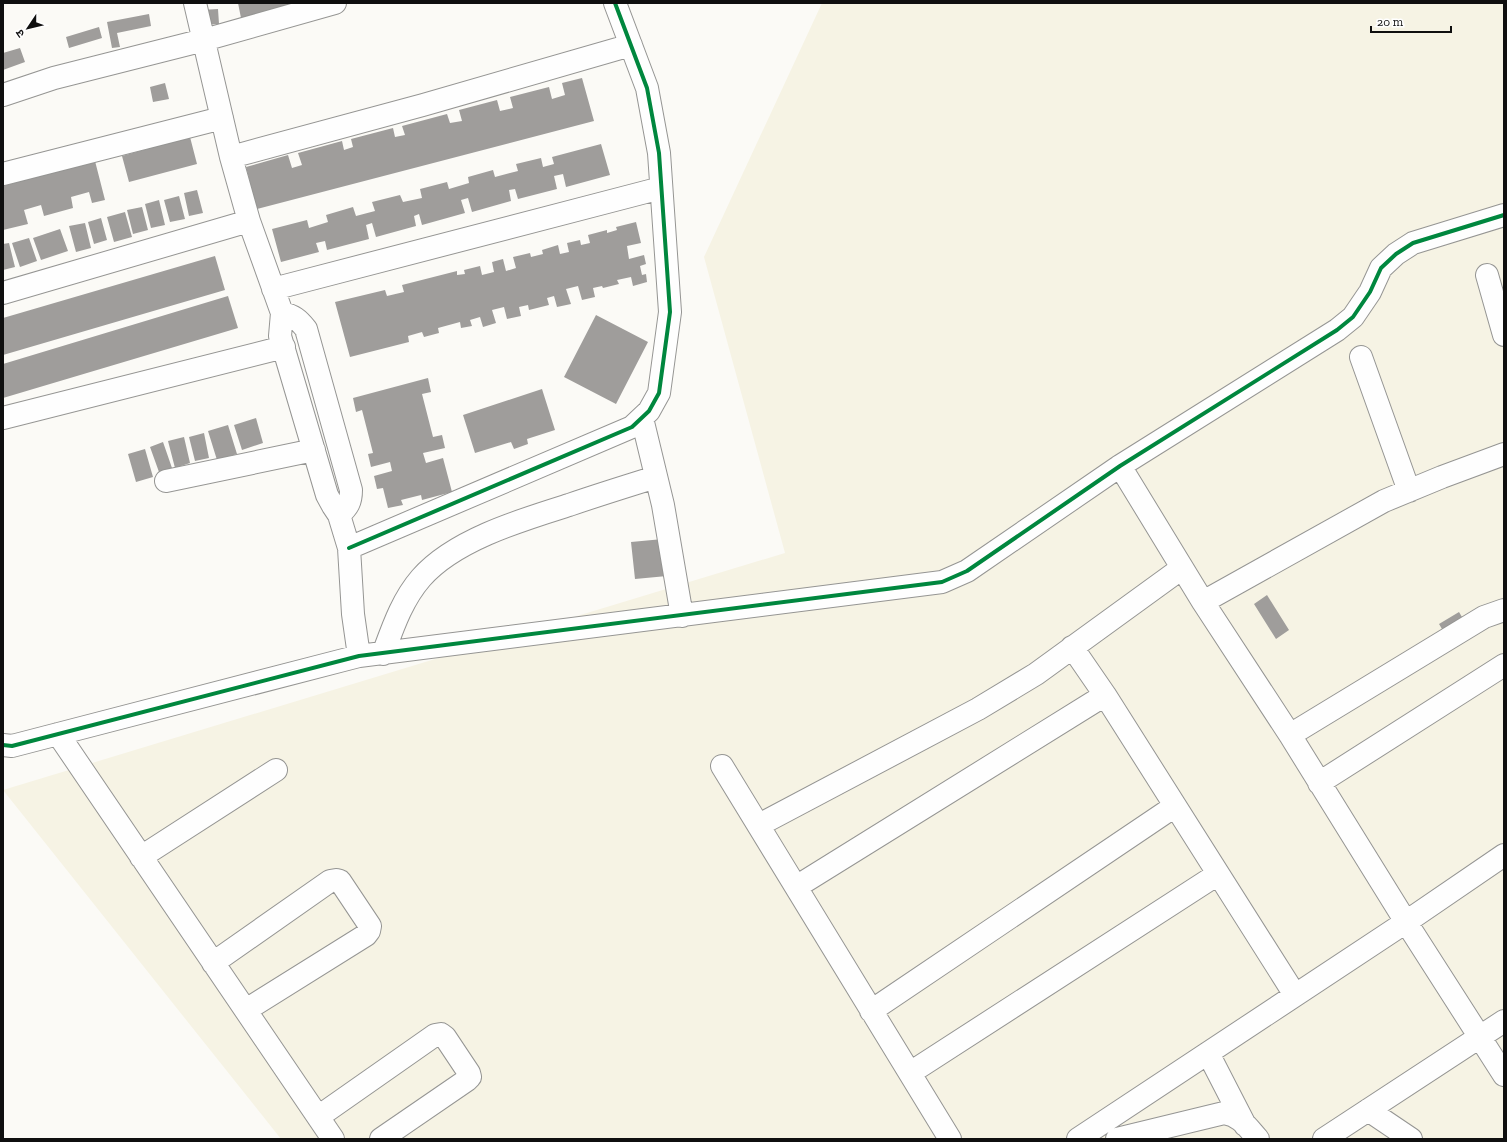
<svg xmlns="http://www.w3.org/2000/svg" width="1507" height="1142" font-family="'Zilla Slab','Noto Sans Devanagari',serif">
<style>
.farmland{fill:#f6f3e4}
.building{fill:#9f9d9b}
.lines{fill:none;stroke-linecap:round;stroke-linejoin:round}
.minor-casing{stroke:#959593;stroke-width:24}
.minor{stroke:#fefefe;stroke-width:22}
.cycleway-casing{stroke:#fff;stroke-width:6}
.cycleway{stroke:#00873e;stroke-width:4}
</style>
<rect width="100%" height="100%" fill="#fbfaf6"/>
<path class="farmland" d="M822,3H1504V1139H281L3,790L785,553L704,257Z"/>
<path class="building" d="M238,3H299L300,8L241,18Z
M218,9L219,24L203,25L201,10Z
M149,14L151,26L117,33L120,47L112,48L107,22Z
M99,27L102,38L69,48L66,37Z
M20,48L25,62L3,70V53Z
M582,78L594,121L257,209L246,167L288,155L292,168L302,165L298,153L342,141L344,150L353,147L351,139L393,128L395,137L405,135L402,126L447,114L450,123L462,121L459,110L497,100L500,111L513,108L510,97L549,87L552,99L565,95L562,83Z
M165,83L169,99L153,102L150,87Z
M190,137L197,164L129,182L122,156Z
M601,144L610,175L566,187L563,174L554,176L557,189L518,199L515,189L509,190L511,201L472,212L468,198L461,200L465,213L422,225L419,214L414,216L416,226L376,237L372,223L366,225L369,239L327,250L325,241L316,243L319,252L281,262L272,229L307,220L309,228L328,222L326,215L353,207L356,216L375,211L372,202L400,195L403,202L422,198L420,189L447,182L449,189L469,183L468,177L493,170L495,177L518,171L516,164L541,158L543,167L554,164L552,157Z
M95,161L105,200L92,203L89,192L71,197L73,208L44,216L41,205L24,210L28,224L3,230V186Z
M197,190L203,213L189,216L184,193Z
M179,196L185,219L170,222L164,200Z
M159,200L165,225L151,228L145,204Z
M142,207L148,230L133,234L127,210Z
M125,212L132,237L114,242L107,217Z
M101,218L107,240L94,244L88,222Z
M636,222L641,243L627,246L629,259L644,255L646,264L640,266L642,275L646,274L647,282L633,286L631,277L617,280L619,284L603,288L602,286L593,288L595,297L582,300L578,286L566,289L571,304L557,307L554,296L547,298L549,305L529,310L528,305L519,307L521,316L507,319L504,307L492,310L496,323L483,327L480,317L470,320L472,326L461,328L460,322L438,328L439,333L424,337L422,332L408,336L409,342L350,357L335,302L385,290L387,296L404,292L402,285L457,271V275L465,274L464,270L480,266L482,275L494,272L492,262L503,259L506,271L516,268L513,257L530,253L531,257L543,254L542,250L558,245L560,254L569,252L567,243L580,240L581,245L590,243L588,235L607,230V233L617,230L616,227Z
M85,223L91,248L76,252L69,226Z
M60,229L68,251L41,260L33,238Z
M29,238L37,261L20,267L12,243Z
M9,243L15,267L3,270V244Z
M215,256L225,290L3,355V318Z
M228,296L238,328L3,398V364Z
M596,315L648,342L616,404L564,377Z
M428,378L431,392L422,394L433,437L442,435L445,448L423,453L426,463L443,458L452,492L422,500L421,495L401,500L403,505L388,508L383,488L377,489L374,476L392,471L390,462L371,467L368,454L373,453L362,410L356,412L353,398Z
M542,389L555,430L527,439L528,444L514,449L511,442L475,453L463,415Z
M256,418L263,443L242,450L234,425Z
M228,425L237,454L217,460L208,431Z
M204,433L209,458L195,461L189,437Z
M184,437L190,463L175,468L168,441Z
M163,442L172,468L159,472L150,447Z
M145,449L153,477L136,482L128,454Z
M663,539L667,576L635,579L631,542Z
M1267,595L1289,630L1276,639L1254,604Z
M1459,612L1465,622L1445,634L1439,624Z"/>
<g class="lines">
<defs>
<path id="minor" d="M195,3L231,157L249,221
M3,95L54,78L204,40L335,3
M231,157L423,105L631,45
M3,174L222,118
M1487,275L1504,335
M273,289L661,188
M3,293L249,221L282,313L280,336L327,495L333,506L339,515L349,548L353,614L359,656
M282,313C294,316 298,319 306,329L351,490C351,502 348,507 339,515
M1361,357L1409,491
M3,418L284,347
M642,418L663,505L682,616
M1120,466L1203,602L1290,735L1406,922L1504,1075
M166,481L314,450
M349,548L632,427L649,411L659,393L670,312L659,153L647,88L615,3
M1203,602L1384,501L1442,477L1504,454
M1072,647L1105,695L1295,995
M383,654C393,627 402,600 421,578C454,540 521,520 569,505C598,495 627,486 656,477
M58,734L333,1139
M1290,735L1484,617L1504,610
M3,745L12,746L359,656L942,582L967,571L1120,466L1337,330L1353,317L1370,292L1381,268L1396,254L1413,243L1504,215
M722,766L950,1139
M1319,783L1504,665
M759,825L978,709L1036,674L1182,568
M141,857L276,770
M796,887L1105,695
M213,963L330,881L336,880L340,881L370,926L369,931L366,935L246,1010
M871,1011L1175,806
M1208,1053L1245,1125
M910,1073L1218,874
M1368,1110L1411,1139
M318,1117L435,1035L441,1034L445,1037L469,1073L470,1077L467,1080L381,1139
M1078,1139L1406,922L1504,855
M1117,1139L1224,1113C1240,1115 1248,1128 1258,1139
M1324,1139L1504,1021"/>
</defs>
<use href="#minor" class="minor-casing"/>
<use href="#minor" class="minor"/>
<defs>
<path id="cycleway" d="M349,548L632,427L649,411L659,393L670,312L659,153L647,88L615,3
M3,745L12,746L359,656L942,582L967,571L1120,466L1337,330L1353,317L1370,292L1381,268L1396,254L1413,243L1504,215"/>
</defs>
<use href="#cycleway" class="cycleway-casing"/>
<use href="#cycleway" class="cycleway"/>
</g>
<rect width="1507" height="1142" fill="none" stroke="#0f0f0f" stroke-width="8"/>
<g transform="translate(28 28) rotate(235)" stroke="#ffffff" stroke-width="3" paint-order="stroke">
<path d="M0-3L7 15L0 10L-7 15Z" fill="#0f0f0f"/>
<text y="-6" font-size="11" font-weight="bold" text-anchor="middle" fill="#0f0f0f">उ</text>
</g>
<path d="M1371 26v6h80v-6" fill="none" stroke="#0f0f0f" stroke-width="2"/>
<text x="1377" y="26" font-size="12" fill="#0f0f0f" stroke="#ffffff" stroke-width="3" paint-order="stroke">20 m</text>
</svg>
